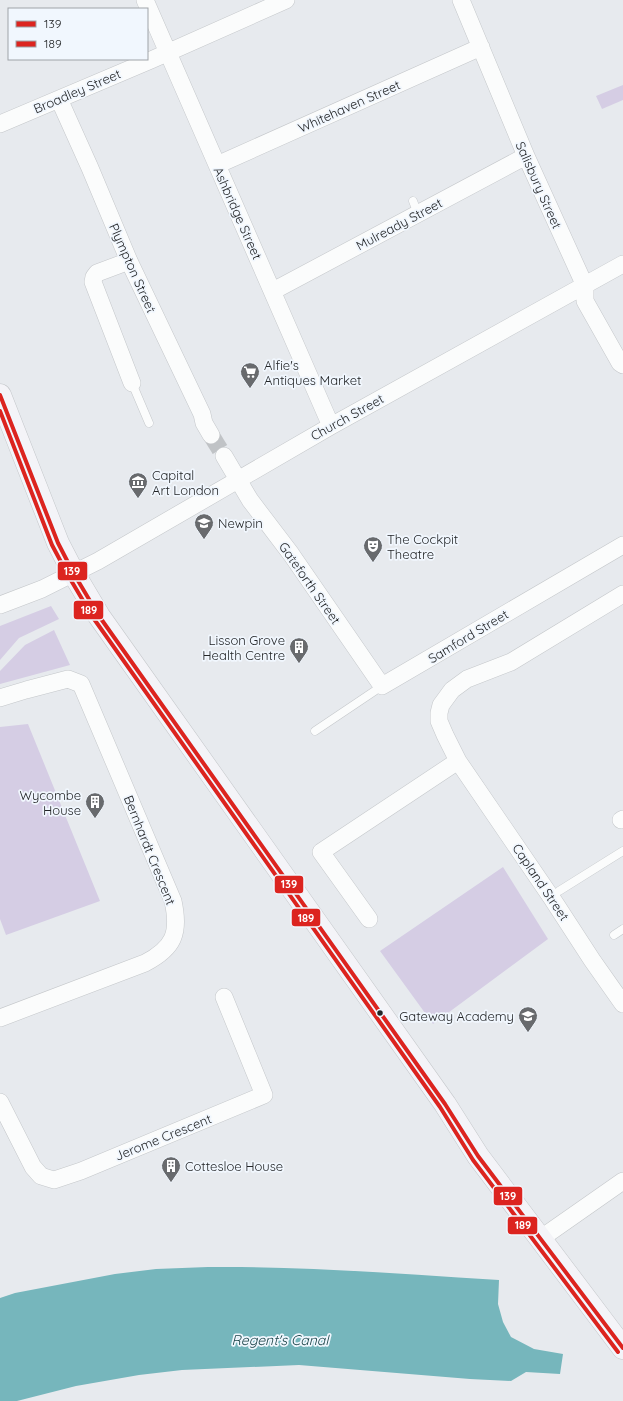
<svg xmlns="http://www.w3.org/2000/svg" width="623" height="1401" font-family="Quicksand,sans-serif">
<style>
.green{fill:#d5cde4}
.water{fill:#76b6bc}
.lines{fill:none;stroke-linecap:round;stroke-linejoin:round}
.minor-tunnel{stroke:#c0c3c6;stroke-width:17;stroke-dasharray:17 8;stroke-linecap:butt}
.service-casing{stroke:#c4c7ca;stroke-width:9}
.minor-casing{stroke:#c4c7ca;stroke-width:18}
.secondary-casing{stroke:#c4c7ca;stroke-width:23}
.service{stroke:#fbfcfc;stroke-width:8}
.minor{stroke:#fbfcfc;stroke-width:17}
.secondary{stroke:#f4f4f8;stroke-width:22}
.bus-1-casing{stroke:#f1f7fe;stroke-width:7}
.bus-2-casing{stroke:#f1f7fe;stroke-width:7}
.bus-1{stroke:#dc241f;stroke-width:4}
.bus-2{stroke:#dc241f;stroke-width:4}
.bus-dot{fill:#232527;stroke:#f1f7fe;stroke-width:1.5}
.labels{text-anchor:middle;stroke-width:3.5;stroke-linejoin:round;paint-order:stroke}
.street-label{font-size:13px;fill:#232527;stroke:#f1f7fe}
.poi-label{font-size:13px;fill:#232527;stroke:#f1f7fe;text-anchor:start}
.water-label{font-size:14px;font-style:italic;fill:#143e42;stroke:#f1f7fe}
.line-badge{stroke:#f1f7fe;stroke-width:1.5}
.badge-label{font-size:11px;text-anchor:middle;font-weight:bold;fill:#fff}
</style>
<rect width="100%" height="100%" fill="#e7eaee"/>
<path class="green" d="M623,85V100L602,109L596,96Z
M51,606L59,619L19,638L0,660V626Z
M54,630L70,665L0,684V671L25,645Z
M28,724L100,901L6,935L0,919V727Z
M503,867L548,939L433,1024L380,951Z"/>
<path class="water" d="M208,1267C305,1266 402,1274 499,1280L498,1304L503,1322L511,1337L534,1349L563,1354L560,1374L526,1372L511,1381L470,1379L299,1365L182,1370L139,1375L76,1386L17,1401H0V1298L15,1293L115,1274L156,1269Z"/>
<g class="lines">
<path class="minor-tunnel" d="M211,435L224,456"/>
<defs>
<path id="service" d="M413,201L418,214
M132,383L149,423
M315,731L382,686
M559,891L623,851
M614,935L623,929"/>
<path id="minor" d="M145,0L331,426
M461,0L526,156L585,286V301L620,363L623,365
M59,99L90,168L129,261L202,414L204,423L211,435
M0,124L151,60L286,0
M217,165L481,47
M129,261L97,273L94,277L93,282L132,383
M273,291L526,156
M224,456L250,500L291,554L382,686L623,545
M0,605L42,589L98,561L331,426L623,264
M0,698L26,690L68,679L81,684L173,901C180,933 174,948 145,963L0,1018
M458,761L553,900L592,960L623,1004
M621,820L623,819
M369,919L321,852L458,761L445,735L439,721V713L441,705L452,690L467,679L511,662L623,594
M0,1102L33,1167L41,1176L54,1180L81,1171L264,1095L224,997
M540,1239L623,1181"/>
<path id="secondary" d="M0,395L58,543L74,574L99,616L445,1104L478,1156L623,1348"/>
</defs>
<use href="#service" class="service-casing"/>
<use href="#minor" class="minor-casing"/>
<use href="#secondary" class="secondary-casing"/>
<use href="#service" class="service"/>
<use href="#minor" class="minor"/>
<use href="#secondary" class="secondary"/>
<defs>
<path id="bus-1" d="M0,395L58,543L74,574L99,616L445,1104L478,1156L623,1348"/>
<path id="bus-2" d="M0,411L52,545L69,577L94,619L440,1107L473,1160L618,1352"/>
</defs>
<use href="#bus-1" class="bus-1-casing"/>
<use href="#bus-2" class="bus-2-casing"/>
<use href="#bus-1" class="bus-1"/>
<use href="#bus-2" class="bus-2"/>
</g>
<defs>
<symbol id="supermarket-pin" viewBox="-11 -11 22 30"><path d="M0 17L-7.5 6A9.5 9.5 0 1 1 7.5 6Z" fill="#686a6d" stroke="#f1f7fe"/><path d="M-6-5.5h2.5l.6 2H6L4.5 2H-2.5L-4.4-4H-6ZM-1.5 3.2a1.3 1.3 0 1 0 .1 0ZM3 3.2a1.3 1.3 0 1 0 .1 0Z" fill="#fff"/></symbol>
<symbol id="museum-pin" viewBox="-11 -11 22 30"><path d="M0 17L-7.5 6A9.5 9.5 0 1 1 7.5 6Z" fill="#686a6d" stroke="#f1f7fe"/><path d="M0-6L6-3V-2H-6V-3ZM-5-1h2V3h-2ZM-1-1h2V3h-2ZM3-1h2V3H3ZM-6 4H6V6H-6Z" fill="#fff"/></symbol>
<symbol id="school-pin" viewBox="-11 -11 22 30"><path d="M0 17L-7.5 6A9.5 9.5 0 1 1 7.5 6Z" fill="#686a6d" stroke="#f1f7fe"/><path d="M0-5L7-2L0 1L-7-2ZM-4 1L0 2.5L4 1V4Q0 6-4 4Z" fill="#fff"/></symbol>
<symbol id="theatre-pin" viewBox="-11 -11 22 30"><path d="M0 17L-7.5 6A9.5 9.5 0 1 1 7.5 6Z" fill="#686a6d" stroke="#f1f7fe"/><path d="M-5-5.5Q0-4 5-5.5V0Q5 5 0 6Q-5 5-5 0ZM-3.3-2.5H-1v1.5H-3.3ZM1-2.5H3.3v1.5H1ZM-2.8 1Q0 5.5 2.8 1Z" fill="#fff"/></symbol>
<symbol id="building-pin" viewBox="-11 -11 22 30"><path d="M0 17L-7.5 6A9.5 9.5 0 1 1 7.5 6Z" fill="#686a6d" stroke="#f1f7fe"/><path d="M-4-6H4V6H1V3H-1V6H-4ZM-2.5-4.3h1.7v1.8h-1.7ZM.8-4.3h1.7v1.8H.8ZM-2.5-1h1.7V.8h-1.7ZM.8-1h1.7V.8H.8Z" fill="#fff"/></symbol>
</defs>
<g fill-rule="evenodd">
<use href="#supermarket-pin" x="239" y="361" width="22" height="30"/>
<use href="#museum-pin" x="127" y="471" width="22" height="30"/>
<use href="#school-pin" x="193" y="512" width="22" height="30"/>
<use href="#theatre-pin" x="362" y="535" width="22" height="30"/>
<use href="#building-pin" x="288" y="636" width="22" height="30"/>
<use href="#building-pin" x="84" y="791" width="22" height="30"/>
<use href="#school-pin" x="517" y="1005" width="22" height="30"/>
<use href="#building-pin" x="160" y="1155" width="22" height="30"/>
</g>
<circle class="bus-dot" cx="380" cy="1013" r="3.5"/>
<g class="labels">
<g class="street-label">
<text transform="translate(77 91) rotate(-23)" y="5">Broadley Street</text>
<text transform="translate(349 106) rotate(-24)" y="5">Whitehaven Street</text>
<text transform="translate(539 185) rotate(66)" y="5">Salisbury Street</text>
<text transform="translate(238 213) rotate(66)" y="5">Ashbridge Street</text>
<text transform="translate(399 224) rotate(-28)" y="5">Mulready Street</text>
<text transform="translate(133 268) rotate(66)" y="5">Plympton Street</text>
<text transform="translate(347 417) rotate(-29)" y="5">Church Street</text>
<text transform="translate(310 583) rotate(55)" y="5">Gateforth Street</text>
<text transform="translate(468 636) rotate(-31)" y="5">Samford Street</text>
<text transform="translate(150 850) rotate(68)" y="5">Bernhardt Crescent</text>
<text transform="translate(541 882) rotate(56)" y="5">Capland Street</text>
<text transform="translate(163 1137) rotate(-22)" y="5">Jerome Crescent</text>
</g>
<g class="poi-label">
<text x="264" y="370">Alfie's<tspan x="264" dy="15">Antiques Market</tspan></text>
<text x="152" y="480">Capital<tspan x="152" dy="15">Art London</tspan></text>
<text x="218" y="528">Newpin</text>
<text x="387" y="544">The Cockpit<tspan x="387" dy="15">Theatre</tspan></text>
<text x="285" y="645" text-anchor="end">Lisson Grove<tspan x="285" dy="15">Health Centre</tspan></text>
<text x="81" y="800" text-anchor="end">Wycombe<tspan x="81" dy="15">House</tspan></text>
<text x="514" y="1021" text-anchor="end">Gateway Academy</text>
<text x="185" y="1171">Cottesloe House</text>
</g>
<g class="water-label">
<text x="280" y="1345">Regent's Canal</text>
</g>
</g>
<g class="line-badge">
<rect x="57" y="561" width="31" height="20" rx="4" fill="#dc241f"/>
<rect x="73" y="600" width="31" height="20" rx="4" fill="#dc241f"/>
<rect x="274" y="875" width="30" height="19" rx="4" fill="#dc241f"/>
<rect x="291" y="908" width="30" height="19" rx="4" fill="#dc241f"/>
<rect x="493" y="1186" width="30" height="20" rx="4" fill="#dc241f"/>
<rect x="507" y="1216" width="31" height="19" rx="4" fill="#dc241f"/>
</g>
<g class="badge-label">
<text x="72" y="575">139</text>
<text x="89" y="614">189</text>
<text x="289" y="888">139</text>
<text x="306" y="922">189</text>
<text x="508" y="1200">139</text>
<text x="523" y="1229">189</text>
</g>
<rect x="8" y="8" width="140" height="52" fill="#f1f7fe" stroke="#9fa3a8"/>
<rect x="16" y="21" width="20" height="6" fill="#dc241f" stroke="#9fa3a8"/>
<text x="44" y="28" font-size="12" fill="#232527">139</text>
<rect x="16" y="41" width="20" height="6" fill="#dc241f" stroke="#9fa3a8"/>
<text x="44" y="48" font-size="12" fill="#232527">189</text>
</svg>
